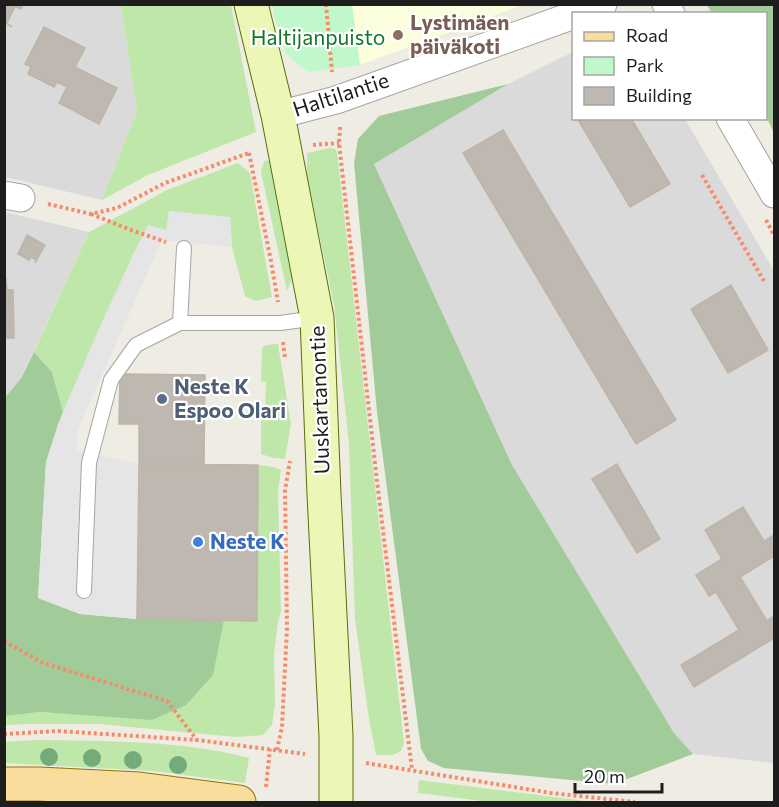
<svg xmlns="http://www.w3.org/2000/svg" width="779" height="807" font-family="Commissioner,sans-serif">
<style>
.residential{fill:#dbdada}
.education{fill:#fafedc}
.grass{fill:#c0e7aa}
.forest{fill:#a1cc99}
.park{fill:#c0f8cb}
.parking{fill:#e5e5e5}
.building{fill:#beb8b0;stroke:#bfb4a6;stroke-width:1.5}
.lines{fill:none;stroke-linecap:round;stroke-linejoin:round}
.lane-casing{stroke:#a4a4a4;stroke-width:16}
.street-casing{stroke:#a4a4a4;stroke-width:29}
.secondary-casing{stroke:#587008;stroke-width:35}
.primary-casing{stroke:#927404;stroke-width:35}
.path{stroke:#f68b6c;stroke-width:4;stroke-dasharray:3 3;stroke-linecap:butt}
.lane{stroke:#fff;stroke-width:14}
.street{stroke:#fff;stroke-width:27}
.secondary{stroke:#ecf7b7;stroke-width:33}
.primary{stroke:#f9dd9d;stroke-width:33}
.tree{fill:#73ac7a}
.education-dot{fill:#8d6e63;stroke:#fff;stroke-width:2}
.service-dot{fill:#5c6f8a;stroke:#fff;stroke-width:2}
.shop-dot{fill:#3f7fe0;stroke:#fff;stroke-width:2}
.labels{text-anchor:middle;stroke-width:4.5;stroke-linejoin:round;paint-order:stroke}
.education-label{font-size:21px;font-weight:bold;fill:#785e54;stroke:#fff;text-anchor:start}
.park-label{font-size:21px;fill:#0e7824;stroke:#fff}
.street-label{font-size:21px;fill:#1d1d1d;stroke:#fff}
.service-label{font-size:21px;font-weight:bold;fill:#4e5e75;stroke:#fff;text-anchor:start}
.shop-label{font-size:21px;font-weight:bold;fill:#366cbe;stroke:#fff;text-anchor:start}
</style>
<rect width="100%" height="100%" fill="#eeece3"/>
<path class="residential" d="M5,5H121L137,111L102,200L5,177Z
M573,52L574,118L685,119L774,271V763L693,754L674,733L512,465L374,164L508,84Z
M5,212L89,232L22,377L5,399Z"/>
<path class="education" d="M352,4L522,5L360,65Z"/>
<path class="grass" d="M121,5H231L256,132L148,175L102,200L137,111Z
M330,148L335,149L337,152L404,743L401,751L393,755H376L369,719L355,619L349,444L334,305L307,176V153Z
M270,160L294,275L287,291L261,172L264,161Z
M238,163L250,173L272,297L255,301L245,296L232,247L230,217L166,230L148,226L133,255L63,412L52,372L34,352L89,232L167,190Z
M278,344L291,424L285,459L273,458L261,454V411H265L266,382L261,381L262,348L266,345Z
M258,465L274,467L281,470L278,492L281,611L278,622L274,655L275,704L272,725L263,735L236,737L99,724H28L5,725V716L40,712L152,719L212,675L224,620H257Z
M35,740C106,741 180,740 249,758L245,783L153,771L5,763V742Z
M419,780L594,802H490L418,793Z"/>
<path class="forest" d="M707,5H774V133L766,116V14L712,13Z
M508,84L374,164L512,465L674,733L693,754L614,784L444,768L428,761L421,749L377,412L354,163L358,139L379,116Z
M34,352L52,372L63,412L46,462L38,598L80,614L137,619L224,620L213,675L186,705L152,720L40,712L5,716L4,399L22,377Z"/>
<path class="park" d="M273,5H352L360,65L308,72L286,54L274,16Z"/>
<path class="parking" d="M169,211L230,217L232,247L162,240L78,429L76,450L139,464L137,619L80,614L38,598L46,462L58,424L101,324L133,255L148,225L166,230Z"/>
<path class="building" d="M4,4H23L21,9L15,6L7,23L12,27L6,23L4,27Z
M44,27L85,48L75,67L117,88L99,124L59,103L67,87L57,82L54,87L28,74L31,67L25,64Z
M577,118H631L670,184L630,207Z
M503,130L676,420L636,444L463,153Z
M27,235L45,245L35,263L36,260L31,257L29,260L18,254Z
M4,278H6L7,290H13L14,338H4Z
M731,285L768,350L728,373L691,309Z
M120,374L205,375L204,464H139V424H119Z
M139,464L258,465L257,621L137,619Z
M617,464L660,539L637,553L592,479Z
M743,507L764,541L774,535V556L740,577L767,621L774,616V638L694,687L681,665L739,630L716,592L709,596L696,575L722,559L705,530Z"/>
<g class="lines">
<defs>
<path id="lane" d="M184,248L180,323H280L317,318
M84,591L89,463L111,380L136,345L180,323"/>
<path id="street" d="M666,4L671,14
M577,14L603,4
M278,115L336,100L574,15
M730,118L774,194
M4,195L21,198"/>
<path id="secondary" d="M251,4L278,115L317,318L324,494L336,736V802"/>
<path id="primary" d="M4,784H39L139,789L239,802"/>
</defs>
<use href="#lane" class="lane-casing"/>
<use href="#street" class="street-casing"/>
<use href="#secondary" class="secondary-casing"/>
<use href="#primary" class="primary-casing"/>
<path class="path" d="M326,4L332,72
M340,127L339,143L377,481L412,770
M313,145L339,143
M249,153L271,261L278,302
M702,175L764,281
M48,204L91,214L117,208L165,183L249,153
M91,214L131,230L166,242
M766,220L774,235
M283,342L285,358
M4,641L43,663L167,701L197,740
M4,734L58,731L197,740L305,754
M277,750L282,727L287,628L285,490L290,461
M366,763L551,793L635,802
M266,787L270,749"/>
<use href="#lane" class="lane"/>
<use href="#street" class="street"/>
<use href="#secondary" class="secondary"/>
<use href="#primary" class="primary"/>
</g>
<g class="tree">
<circle cx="49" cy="757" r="9"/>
<circle cx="92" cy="758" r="9"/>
<circle cx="133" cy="760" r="9"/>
<circle cx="178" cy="765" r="9"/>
</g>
<circle class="education-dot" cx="398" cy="35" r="6"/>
<circle class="service-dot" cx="162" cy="399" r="6"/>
<circle class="shop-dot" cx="198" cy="542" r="6"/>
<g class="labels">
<g class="education-label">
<text x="410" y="30">Lystimäen<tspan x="410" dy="24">päiväkoti</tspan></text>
</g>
<g class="park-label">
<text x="318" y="45">Haltijanpuisto</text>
</g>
<g class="street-label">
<text transform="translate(341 95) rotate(-18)" y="7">Haltilantie</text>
<text transform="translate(320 400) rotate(-92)" y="7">Uuskartanontie</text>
</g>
<g class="service-label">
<text x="174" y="394">Neste K<tspan x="174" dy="24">Espoo Olari</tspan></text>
</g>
<g class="shop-label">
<text x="210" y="549">Neste K</text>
</g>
</g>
<rect width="779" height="807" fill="none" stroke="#1d1d1d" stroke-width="12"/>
<rect x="572" y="12" width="195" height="108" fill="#ffffff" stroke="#a5a5a5" stroke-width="1.5"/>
<rect x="584" y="32" width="30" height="9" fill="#f9dd9d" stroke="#a5a5a5" stroke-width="1.5"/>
<text x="626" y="42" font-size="18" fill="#1d1d1d">Road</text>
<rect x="584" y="57" width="30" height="18" fill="#c0f8cb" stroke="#a5a5a5" stroke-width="1.5"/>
<text x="626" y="72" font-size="18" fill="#1d1d1d">Park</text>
<rect x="584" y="87" width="30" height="18" fill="#beb8b0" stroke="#a5a5a5" stroke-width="1.5"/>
<text x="626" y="102" font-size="18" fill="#1d1d1d">Building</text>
<path d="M575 783v9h87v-9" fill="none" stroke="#1d1d1d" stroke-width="3"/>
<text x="584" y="783" font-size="18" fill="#1d1d1d" stroke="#ffffff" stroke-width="4.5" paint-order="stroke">20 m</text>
</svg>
